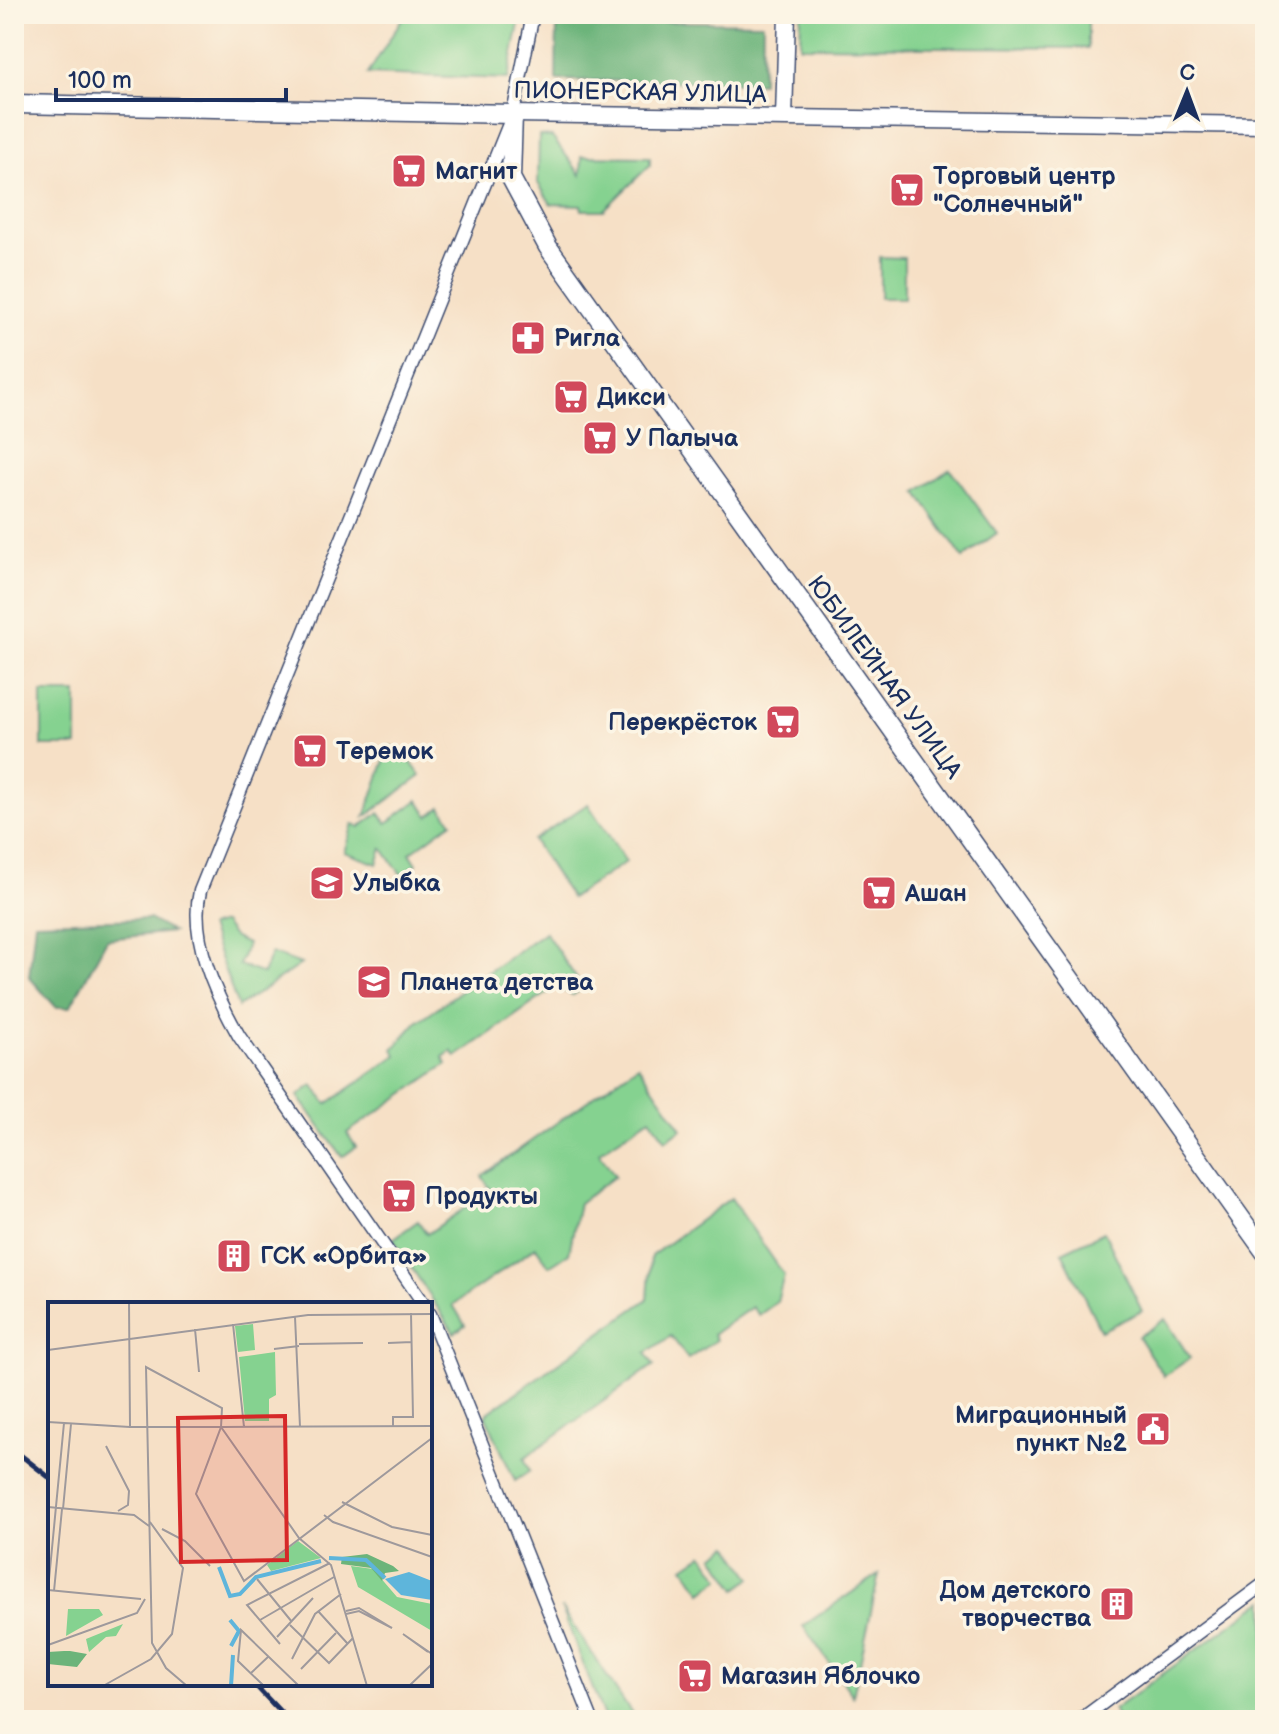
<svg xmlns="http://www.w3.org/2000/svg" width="1279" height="1734" font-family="'Balsamiq Sans',sans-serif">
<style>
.green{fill:#85d290;stroke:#508077;stroke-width:2}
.forest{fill:#6cb47a;stroke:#44726c;stroke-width:2}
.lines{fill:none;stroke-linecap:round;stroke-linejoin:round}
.minor-casing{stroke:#3c4a6e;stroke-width:15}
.tertiary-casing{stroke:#3c4a6e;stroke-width:19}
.secondary-casing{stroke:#3c4a6e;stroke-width:21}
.minor{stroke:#fff;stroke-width:12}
.tertiary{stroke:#fff;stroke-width:16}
.secondary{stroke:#fff;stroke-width:18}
.rail{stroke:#1b2f5e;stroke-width:5}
.labels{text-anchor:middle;stroke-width:7;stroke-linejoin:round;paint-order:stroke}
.street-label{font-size:24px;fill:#1b2f5e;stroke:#fcf5e5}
.poi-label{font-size:24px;font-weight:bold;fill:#1b2f5e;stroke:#fcf5e5;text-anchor:start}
.inset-river{fill:none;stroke:#5eb5db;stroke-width:4}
.inset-road{fill:none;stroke:#9e999c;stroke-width:2}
.view{fill:#d62828;fill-opacity:0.15;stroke:#d62828;stroke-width:4}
.inset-edge{fill:none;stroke:#1b2f5e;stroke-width:4}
</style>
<rect width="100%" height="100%" fill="#fcf5e5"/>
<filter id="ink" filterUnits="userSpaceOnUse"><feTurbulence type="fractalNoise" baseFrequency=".0125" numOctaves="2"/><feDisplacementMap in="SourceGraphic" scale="16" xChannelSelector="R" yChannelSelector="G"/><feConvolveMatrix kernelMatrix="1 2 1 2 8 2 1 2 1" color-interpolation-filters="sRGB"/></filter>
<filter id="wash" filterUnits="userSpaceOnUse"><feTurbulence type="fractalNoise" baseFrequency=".006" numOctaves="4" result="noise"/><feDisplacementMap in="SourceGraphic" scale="32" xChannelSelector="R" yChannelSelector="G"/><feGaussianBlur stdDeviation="1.8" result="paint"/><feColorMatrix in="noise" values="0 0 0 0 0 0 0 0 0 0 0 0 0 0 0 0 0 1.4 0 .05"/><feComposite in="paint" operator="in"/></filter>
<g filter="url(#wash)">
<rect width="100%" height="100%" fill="#f6e0c6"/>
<path class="green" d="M405,14H521L508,79L368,74Z
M801,14H1088V48L800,46Z
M539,136L552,137L581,175L582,156L650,157V165L604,210H582L581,205L551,204L538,183Z
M880,257L904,258V298H880Z
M950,469L997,533L963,558L917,492Z
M42,693H77V746H42Z
M390,746L402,750L421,776L365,817Z
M418,800L429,816L441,807L452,822L410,853L417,864L402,875L382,848L377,864L344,852L353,824L360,827L379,813L387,823Z
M588,804L626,862L571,898L533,840Z
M223,923L234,938L247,944L239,965L263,974L271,953L301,964L238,1007L209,927Z
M545,932L583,988L573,995L556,987L456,1057L452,1051L443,1057L447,1064L347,1133L356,1147L342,1157L298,1096L313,1085L327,1104L397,1055L393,1049L417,1022Z
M638,1065L682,1129L666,1140L650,1118L599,1152L615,1176L579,1203L569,1253L549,1266L536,1247L453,1305L465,1325L454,1333L393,1239L418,1221L427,1234L491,1190L482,1176Z
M731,1198L784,1275L777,1302L759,1315L752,1307L713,1334L716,1340L688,1359L671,1336L646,1353L654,1365L524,1458L530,1471L515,1481L485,1415L648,1299L651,1256Z
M1104,1232L1142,1311L1101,1331L1062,1252Z
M1165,1319L1190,1358L1164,1376L1138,1337Z
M729,1545L752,1578L737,1589L714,1556Z
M703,1554L721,1578L702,1592L684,1567Z
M879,1574L853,1696L803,1626Z
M1265,1600V1720H1111L1117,1716L1113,1710Z
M561,1607L636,1720H605Z"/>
<path class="forest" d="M557,20L763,23L762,83L556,80Z
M149,919L172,932L107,939L70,1007H56L29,977L35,922Z"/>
</g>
<g filter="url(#ink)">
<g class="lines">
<defs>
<path id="minor" d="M424,1304L239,1036C216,996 189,938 200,891L513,114L533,14
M430,1314L592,1720
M1080,1720L1265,1583"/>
<path id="tertiary" d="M513,114L1265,125
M784,118L787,14"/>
<path id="secondary" d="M14,104L513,114L511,178L548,247L1265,1252"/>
</defs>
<use href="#minor" class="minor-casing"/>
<use href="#tertiary" class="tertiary-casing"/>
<use href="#secondary" class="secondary-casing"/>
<use href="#minor" class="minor"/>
<use href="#tertiary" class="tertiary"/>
<use href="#secondary" class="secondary"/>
<path class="rail" d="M14,1450L50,1478
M254,1684L288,1720"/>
</g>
</g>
<defs>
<symbol id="supermarket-square" viewBox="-11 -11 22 22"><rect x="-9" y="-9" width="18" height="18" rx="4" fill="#d1495b" stroke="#fcf5e5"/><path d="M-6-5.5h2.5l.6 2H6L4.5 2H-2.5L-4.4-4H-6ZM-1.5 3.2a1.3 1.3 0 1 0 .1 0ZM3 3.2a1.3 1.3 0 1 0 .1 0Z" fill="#fff"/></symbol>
<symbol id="pharmacy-square" viewBox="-11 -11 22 22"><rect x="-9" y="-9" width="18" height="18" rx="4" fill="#d1495b" stroke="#fcf5e5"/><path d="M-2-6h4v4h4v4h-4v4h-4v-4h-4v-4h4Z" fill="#fff"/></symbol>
<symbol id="school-square" viewBox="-11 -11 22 22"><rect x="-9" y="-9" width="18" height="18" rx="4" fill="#d1495b" stroke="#fcf5e5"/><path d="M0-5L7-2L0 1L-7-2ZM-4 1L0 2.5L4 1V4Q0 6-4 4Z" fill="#fff"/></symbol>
<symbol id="building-square" viewBox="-11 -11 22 22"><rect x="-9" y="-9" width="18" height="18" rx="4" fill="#d1495b" stroke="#fcf5e5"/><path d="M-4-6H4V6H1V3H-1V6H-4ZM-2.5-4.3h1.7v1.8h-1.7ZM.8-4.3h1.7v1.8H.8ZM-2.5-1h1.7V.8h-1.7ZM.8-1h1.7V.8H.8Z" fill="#fff"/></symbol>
<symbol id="civic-square" viewBox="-11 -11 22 22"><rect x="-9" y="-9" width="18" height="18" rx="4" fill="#d1495b" stroke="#fcf5e5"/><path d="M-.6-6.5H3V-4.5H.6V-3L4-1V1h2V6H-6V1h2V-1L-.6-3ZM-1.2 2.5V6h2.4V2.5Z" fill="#fff"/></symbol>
</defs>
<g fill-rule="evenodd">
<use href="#supermarket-square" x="389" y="151" width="40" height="40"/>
<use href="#supermarket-square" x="887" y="170" width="40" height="40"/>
<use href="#pharmacy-square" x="508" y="318" width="40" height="40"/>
<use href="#supermarket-square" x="551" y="377" width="40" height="40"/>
<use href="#supermarket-square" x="580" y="418" width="40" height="40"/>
<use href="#supermarket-square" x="763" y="702" width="40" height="40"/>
<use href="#supermarket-square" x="290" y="731" width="40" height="40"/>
<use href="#school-square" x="307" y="863" width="40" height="40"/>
<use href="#supermarket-square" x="859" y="873" width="40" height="40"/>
<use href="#school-square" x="354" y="962" width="40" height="40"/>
<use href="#supermarket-square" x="379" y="1176" width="40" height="40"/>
<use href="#building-square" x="214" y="1236" width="40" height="40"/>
<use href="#civic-square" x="1133" y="1409" width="40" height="40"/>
<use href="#building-square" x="1097" y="1584" width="40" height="40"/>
<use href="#supermarket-square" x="675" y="1656" width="40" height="40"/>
</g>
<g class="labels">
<g class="street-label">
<text transform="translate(640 92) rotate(1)" y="8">ПИОНЕРСКАЯ УЛИЦА</text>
<text transform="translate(885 677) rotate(54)" y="8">ЮБИЛЕЙНАЯ УЛИЦА</text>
</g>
<g class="poi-label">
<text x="435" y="179">Магнит</text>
<text x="933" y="184">Торговый центр<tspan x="933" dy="28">"Солнечный"</tspan></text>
<text x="554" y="346">Ригла</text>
<text x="597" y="405">Дикси</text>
<text x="626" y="446">У Палыча</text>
<text x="757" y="730" text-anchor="end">Перекрёсток</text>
<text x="336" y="759">Теремок</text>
<text x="353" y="891">Улыбка</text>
<text x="905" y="901">Ашан</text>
<text x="400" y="990">Планета детства</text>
<text x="425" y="1204">Продукты</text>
<text x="260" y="1264">ГСК «Орбита»</text>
<text x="1127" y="1423" text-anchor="end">Миграционный<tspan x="1127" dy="28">пункт №2</tspan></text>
<text x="1091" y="1598" text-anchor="end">Дом детского<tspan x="1091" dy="28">творчества</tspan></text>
<text x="721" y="1684">Магазин Яблочко</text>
</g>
</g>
<g transform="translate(48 1302)">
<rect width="384" height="384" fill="#f6e0c6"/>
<path d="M205,22L207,48L190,50L187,24ZM227,50L228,93L221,97V119H197L191,55ZM250,239L273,256L223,269L219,263ZM303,264L325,267L349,295L384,302V329L310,285ZM20,307H51L55,313L18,334ZM75,322L68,334L58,335L41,350L38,337Z" fill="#85d290"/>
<path d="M319,252L345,264L351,269L337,271L334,279L323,266L293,262L294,255ZM16,349H22L39,352L29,365L0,362V350Z" fill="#6cb47a"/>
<path d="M361,270L384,279V298L353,293L337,277Z" fill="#5eb5db"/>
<path class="inset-river" d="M281,256L318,258L337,276M171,265L182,294L192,292L208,275L273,259M182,318L191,329L183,344M183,384L185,353"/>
<path class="inset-road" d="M81,0L82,125H173L251,236L283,263L319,384M247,15L252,125M185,22L196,125M147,27L151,70M340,41L364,40M251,42L315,41M226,47L251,44M0,48L260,13L384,12M0,120L82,125M345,124V115H365L363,11M174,125L384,124M58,144L81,189L80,203L70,209M294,200L344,225L384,233M0,205L86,213L101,224M15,207L23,122M276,213L285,220L384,255M114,227L137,239L162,264M209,277L244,320M0,288L16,121M0,288L93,297M6,289L14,207M270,309L299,341M298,309L311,306L344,326L311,309L298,312M212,318L286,275M242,323L281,361L305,336M229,335L265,296M232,342L199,303L282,261M0,343L89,311L97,297M380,350L355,332L384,352M244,357L267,312L293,292M253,367L288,331M203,371L221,354M55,384L103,357L124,332L135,266L102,220M139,384L118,366L104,341L98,65L174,106L173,125L148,192L196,279L384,136M216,384L190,359L193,328L251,384M361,384L384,362"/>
<path class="view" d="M237,114L239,258L133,260L130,116Z"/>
<rect width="384" height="384" class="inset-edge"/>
</g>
<rect width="1279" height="1734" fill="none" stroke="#fcf5e5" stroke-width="48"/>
<g transform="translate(1187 92) rotate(1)" stroke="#fcf5e5" stroke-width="6" paint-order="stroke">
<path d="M0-6L14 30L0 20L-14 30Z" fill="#1b2f5e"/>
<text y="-12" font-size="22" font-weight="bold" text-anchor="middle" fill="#1b2f5e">С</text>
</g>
<path d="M56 88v12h230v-12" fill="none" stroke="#1b2f5e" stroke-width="4"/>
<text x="68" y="88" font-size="24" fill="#1b2f5e" stroke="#fcf5e5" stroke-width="6" paint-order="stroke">100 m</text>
</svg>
